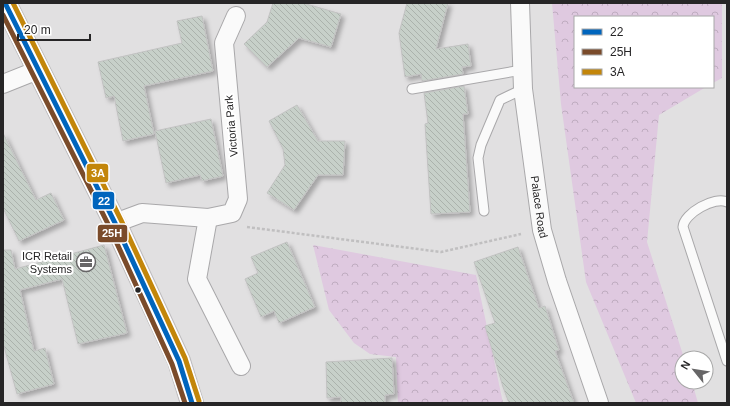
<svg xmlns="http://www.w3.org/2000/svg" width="730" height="406" font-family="Helvetica,sans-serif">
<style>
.forest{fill:url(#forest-crowns)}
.building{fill:url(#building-back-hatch);stroke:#c2c2c2;filter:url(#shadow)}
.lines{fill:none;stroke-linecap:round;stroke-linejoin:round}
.service-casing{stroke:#a9a8aa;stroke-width:11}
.minor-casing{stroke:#a9a8aa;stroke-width:20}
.primary-casing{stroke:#bdbcbd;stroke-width:24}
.path{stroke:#c0bfc0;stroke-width:2.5;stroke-dasharray:3 2;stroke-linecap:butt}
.service{stroke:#fafafa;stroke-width:9}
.minor{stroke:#fafafa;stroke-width:18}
.primary{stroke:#eae4ea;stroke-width:22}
.bus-1-casing{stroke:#fff;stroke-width:8}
.bus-2-casing{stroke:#fff;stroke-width:8}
.bus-3-casing{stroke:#fff;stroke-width:8}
.bus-1{stroke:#0065bd;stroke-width:5}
.bus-2{stroke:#7a4b2a;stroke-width:5}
.bus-3{stroke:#c3860a;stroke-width:5}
.bus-dot{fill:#262526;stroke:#fff;stroke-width:1.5}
.labels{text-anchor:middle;stroke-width:4;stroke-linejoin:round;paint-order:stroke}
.street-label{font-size:11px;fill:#262526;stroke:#fff}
.poi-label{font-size:11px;fill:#262526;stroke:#fff;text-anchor:end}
.line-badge{stroke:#fff;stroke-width:1.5}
.badge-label{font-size:11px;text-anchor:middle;font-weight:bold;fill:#fff}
</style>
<defs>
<pattern id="forest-crowns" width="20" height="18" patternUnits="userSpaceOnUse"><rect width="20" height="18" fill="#dfc9e0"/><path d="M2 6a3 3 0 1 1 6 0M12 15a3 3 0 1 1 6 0" fill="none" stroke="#bfacc0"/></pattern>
<pattern id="building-back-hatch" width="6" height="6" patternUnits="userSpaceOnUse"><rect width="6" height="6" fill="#c7d0c9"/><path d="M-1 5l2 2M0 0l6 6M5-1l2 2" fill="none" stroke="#abb2ac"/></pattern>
<filter id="shadow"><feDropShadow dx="3.5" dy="3.5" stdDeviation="2" flood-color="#0004"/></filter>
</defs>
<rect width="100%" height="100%" fill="#e1e0e1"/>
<path class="forest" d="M552,3H722V78L713,83V17H575V87H706L659,115L647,242L684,358H682V382H692L698,403H636L586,282L561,104Z
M313,245L476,275L503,403H398L396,357L370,354L354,343L329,310Z"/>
<path class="building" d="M273,3H303L341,14L331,47L299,38L267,67L244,44L267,22Z
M407,3H448L436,49L468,44L471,66L462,67L463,74L422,81L421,74L405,77L399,33Z
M202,16L213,71L144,86L154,134L123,141L114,96L106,98L98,62L182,43L177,21Z
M464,86L468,114H463L470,212L431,214L425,124L428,123L424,93Z
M297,105L318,141H345L343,175H318L294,210L267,193L285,165L283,149L269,121Z
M211,119L223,176L202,181L200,175L166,183L155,131Z
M3,133L36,200L51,193L64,220L19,241L3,208Z
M287,242L315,307L279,323L274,311L261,317L245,279L258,273L251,257Z
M104,245L127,333L78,344L62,279L20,290L34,351L45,348L54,384L17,394L3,343V250H11L15,269Z
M518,247L539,308L545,306L559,350L555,351L574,403H509L503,387L485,326L495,323L474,262Z
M392,358L394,394L385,395V403H341V397L327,398L326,362Z"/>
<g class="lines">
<defs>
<path id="service" d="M412,89L522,70
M727,202C715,196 684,213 683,227L727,361
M484,211L478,158L481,145L500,100L523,89"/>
<g id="minor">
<path id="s1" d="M520,3L523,89L542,230L557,281L599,403"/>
<path d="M3,84L38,70"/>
<path d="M208,218L197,279L241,366"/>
<path d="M115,223L142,213L208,218L232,213L238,199L224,43L236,16"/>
</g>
<path id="primary" d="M5,3L115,223L179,361L192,403"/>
</defs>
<use href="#service" class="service-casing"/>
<use href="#minor" class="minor-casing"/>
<use href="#primary" class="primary-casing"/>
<path class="path" d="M247,227L441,252L521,234"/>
<use href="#service" class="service"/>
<use href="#minor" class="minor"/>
<use href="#primary" class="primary"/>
<defs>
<path id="bus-1" d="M5,3L115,223L179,361L192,403"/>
<path id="bus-2" d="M3,15L109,226L172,364L185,403"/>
<path id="bus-3" d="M13,3L121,220L185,358L199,401"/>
</defs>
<use href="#bus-1" class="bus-1-casing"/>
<use href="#bus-2" class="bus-2-casing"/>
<use href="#bus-3" class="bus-3-casing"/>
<use href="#bus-1" class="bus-1"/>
<use href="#bus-2" class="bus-2"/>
<use href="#bus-3" class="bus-3"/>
</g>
<defs>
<symbol id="office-ring" viewBox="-11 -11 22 22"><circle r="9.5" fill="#fff" stroke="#676667" stroke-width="1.5"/><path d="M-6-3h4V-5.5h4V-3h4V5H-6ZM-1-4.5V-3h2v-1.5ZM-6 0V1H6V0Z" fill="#676667"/></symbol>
</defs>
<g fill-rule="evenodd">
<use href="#office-ring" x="75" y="251" width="22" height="22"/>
</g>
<circle class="bus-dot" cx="138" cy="290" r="3.5"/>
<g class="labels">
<g class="street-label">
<text transform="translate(231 126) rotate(-95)" y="4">Victoria Park</text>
<text dy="4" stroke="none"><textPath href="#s1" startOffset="205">Palace Road</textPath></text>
</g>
<g class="poi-label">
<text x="72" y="260">ICR Retail<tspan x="72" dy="13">Systems</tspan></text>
</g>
</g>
<g class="line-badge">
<rect x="86" y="163" width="23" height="20" rx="4" fill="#c3860a"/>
<rect x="92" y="191" width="23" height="19" rx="4" fill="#0065bd"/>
<rect x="97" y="224" width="31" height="19" rx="4" fill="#7a4b2a"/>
</g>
<g class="badge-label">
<text x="98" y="177">3A</text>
<text x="104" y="205">22</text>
<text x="112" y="237">25H</text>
</g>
<rect width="730" height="406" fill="none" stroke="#262526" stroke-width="8"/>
<rect x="574" y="16" width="140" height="72" fill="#ffffff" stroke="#a8a8a8"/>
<rect x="582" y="29" width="20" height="6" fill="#0065bd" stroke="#a8a8a8"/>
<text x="610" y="36" font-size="12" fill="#262526">22</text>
<rect x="582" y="49" width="20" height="6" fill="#7a4b2a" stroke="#a8a8a8"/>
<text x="610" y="56" font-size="12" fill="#262526">25H</text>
<rect x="582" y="69" width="20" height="6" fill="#c3860a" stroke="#a8a8a8"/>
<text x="610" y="76" font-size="12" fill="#262526">3A</text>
<g transform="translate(694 370) rotate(300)"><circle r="19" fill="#ffffff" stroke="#a8a8a8"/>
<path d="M0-3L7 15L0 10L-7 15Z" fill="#676667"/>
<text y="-6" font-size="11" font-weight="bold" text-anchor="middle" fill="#262526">N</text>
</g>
<path d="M18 34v6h72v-6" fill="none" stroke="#262526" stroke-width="2"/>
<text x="24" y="34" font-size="12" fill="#262526" stroke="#ffffff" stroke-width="3" paint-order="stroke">20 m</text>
</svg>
